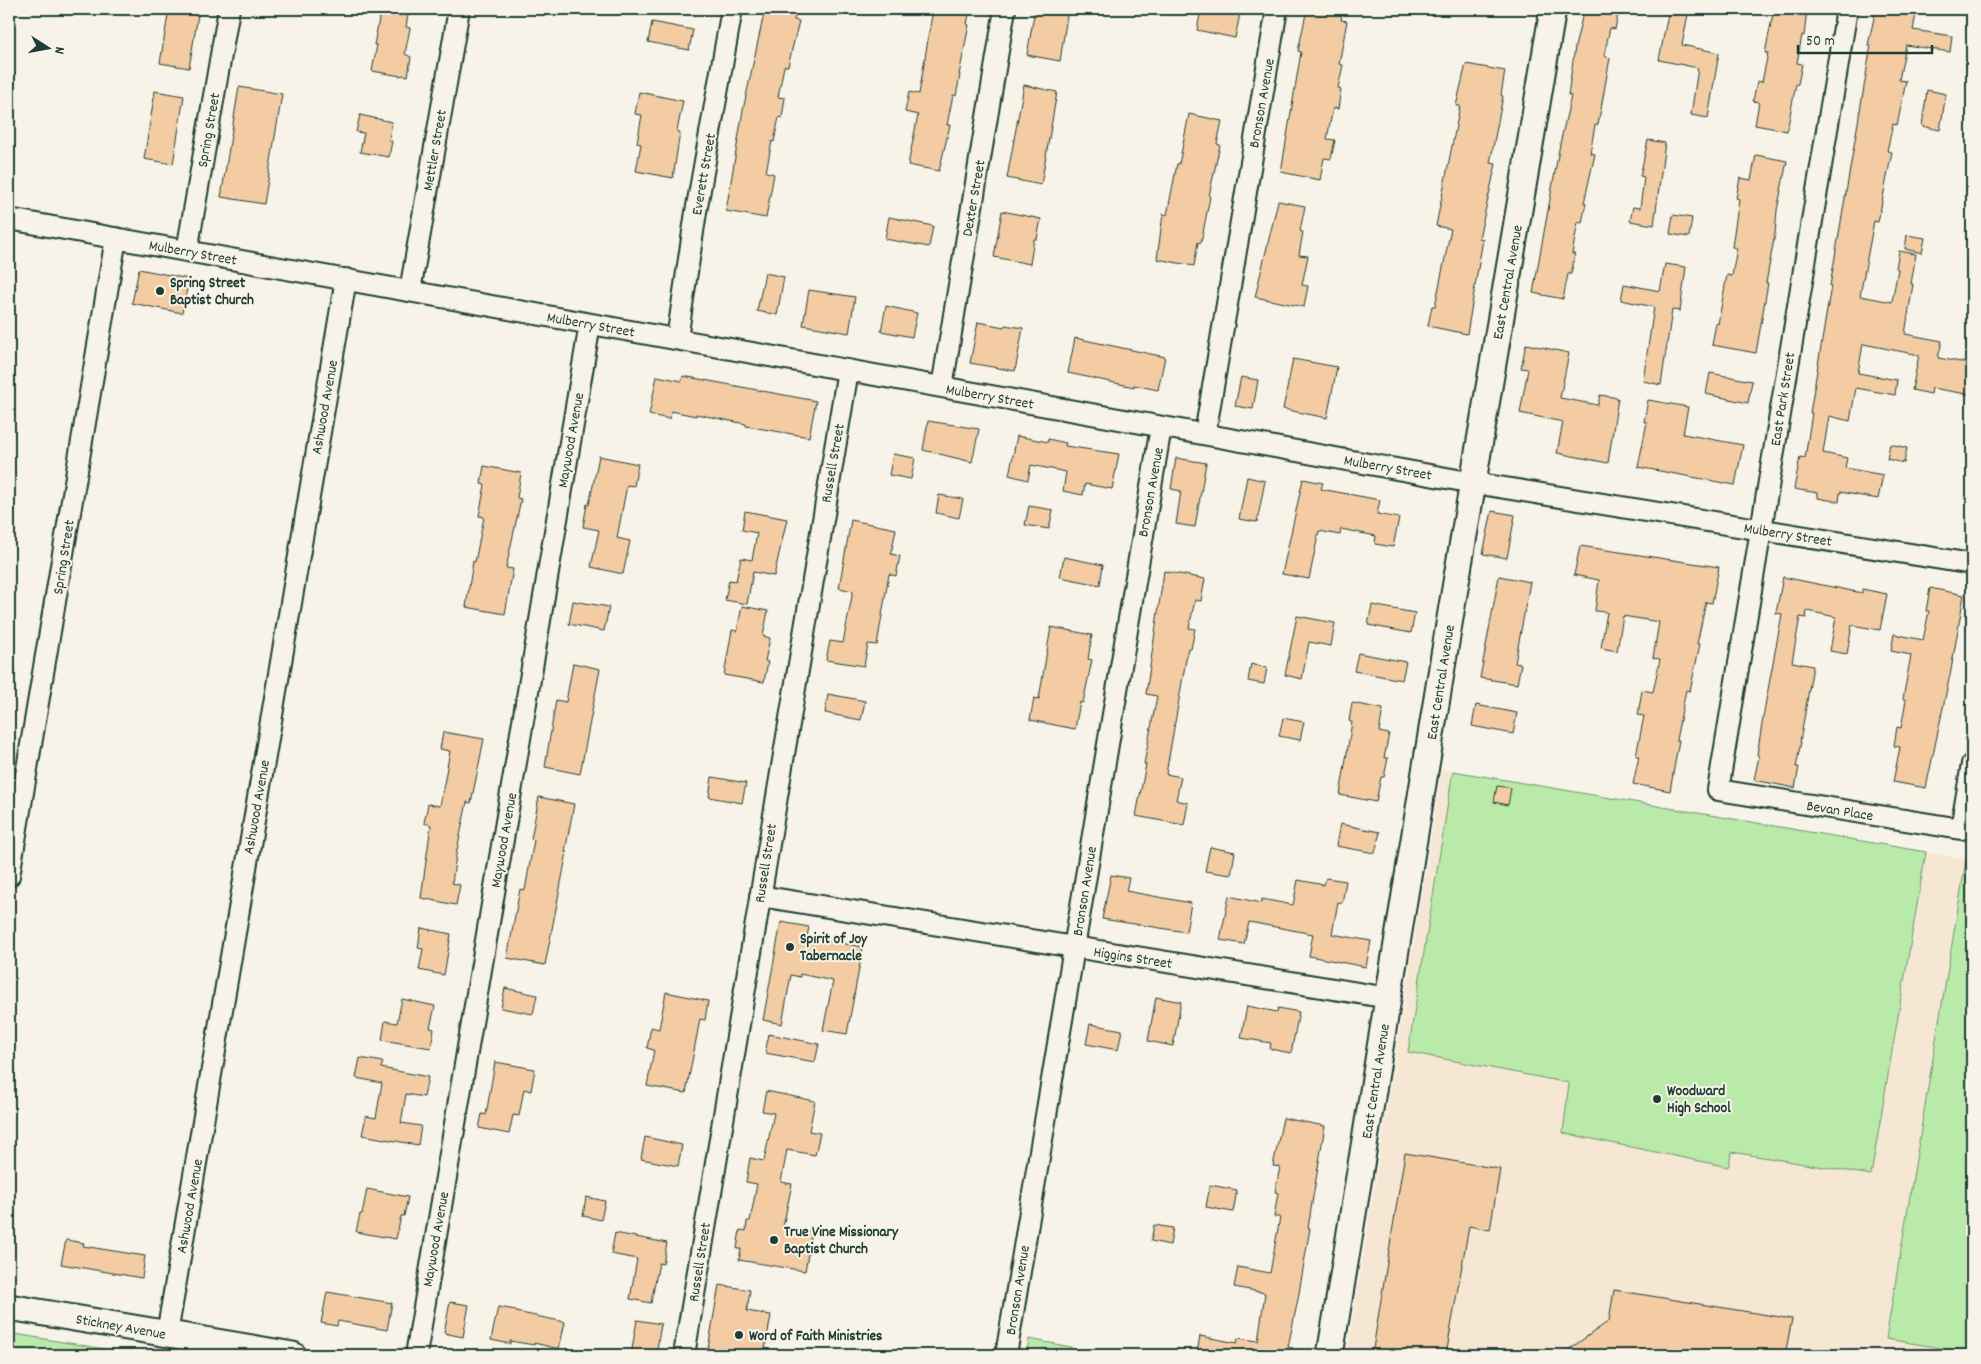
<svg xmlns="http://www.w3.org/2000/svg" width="1981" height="1364" font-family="Dekko,sans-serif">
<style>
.built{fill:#f6e7d4}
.green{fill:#baeaa9;stroke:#6c946e}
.building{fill:#f4cca4;stroke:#1f3d34}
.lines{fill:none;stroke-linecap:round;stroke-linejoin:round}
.minor-casing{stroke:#1f3d34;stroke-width:24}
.tertiary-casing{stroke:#1f3d34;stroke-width:29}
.minor{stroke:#f7f3e8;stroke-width:20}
.tertiary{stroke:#f7f3e8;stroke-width:25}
.poi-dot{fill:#1f3d34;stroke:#f7f3e8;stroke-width:2}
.labels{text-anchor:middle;stroke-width:4;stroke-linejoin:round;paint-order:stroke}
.street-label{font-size:15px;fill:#1f3d34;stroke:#f7f3e8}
.poi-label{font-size:15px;font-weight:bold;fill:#1f3d34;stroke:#f7f3e8;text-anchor:start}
</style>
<rect width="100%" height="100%" fill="#f7f3e8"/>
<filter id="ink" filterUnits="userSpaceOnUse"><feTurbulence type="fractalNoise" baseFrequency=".02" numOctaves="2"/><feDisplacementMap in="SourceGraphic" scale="10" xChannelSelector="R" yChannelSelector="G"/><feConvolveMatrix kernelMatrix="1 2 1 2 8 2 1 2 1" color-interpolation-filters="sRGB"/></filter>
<g filter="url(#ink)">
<path class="built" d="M1442,769L1966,859L1886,1339L1928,1346L1926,1355H1347Z"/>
<path class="green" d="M1453,771L1926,852L1871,1175L1732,1152L1728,1167L1563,1133L1569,1083L1408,1052Z
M1972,824V1353L1886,1339Z
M9,1333L141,1355H9Z
M1029,1339L1071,1347L1070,1355H1026Z"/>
<path class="building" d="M169,9H199L189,68L160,63Z
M381,9H409L406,27L410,28L405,54L411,57L408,76L402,75L401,76L372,71L377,45H374Z
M765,9H796L794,20L799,21L788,66H784L778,97L785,98L782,118L779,117L774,142L772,141L766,172L774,174L766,218L726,211L743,110Z
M933,9H970L967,24L969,25L959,75H960L956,96L953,95L947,125H950L939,171L908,165L918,115L905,112L909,92L919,94Z
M1035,9H1068L1060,61L1027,55Z
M1201,9H1241L1235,38L1197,30Z
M1307,9H1343L1341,20L1347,21L1339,64L1343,65L1338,88L1341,89L1338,109L1333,108L1327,139L1335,140L1331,159L1324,158L1320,180L1281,172L1301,52L1298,51Z
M1584,9H1619L1615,29L1610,28L1604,56L1610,58L1598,125H1595L1590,153L1595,154L1584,203H1586L1582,223L1578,222L1572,254H1575L1571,274H1568L1563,299L1533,293L1560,144L1571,96L1568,95L1575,47Z
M1669,9H1689L1682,45L1719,53L1708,118L1691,115L1698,68L1659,60Z
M1774,9H1807L1804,36L1802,35L1797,63L1802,64L1798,84H1796L1787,131L1755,125L1759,102L1753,101L1757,81L1762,82L1768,53H1765Z
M1876,9H1917L1913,30L1952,36L1950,52L1906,45L1899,80L1906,81L1898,121L1897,125L1893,124L1887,151L1892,152L1878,222L1874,221L1860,296L1892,302L1898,269L1896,268L1899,251L1916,254L1911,284H1913L1905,334L1942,341L1938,358L1972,364V395L1932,388L1931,394L1912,390L1919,355L1863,344L1858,373L1897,380L1895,395L1856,388L1850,421L1829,416L1823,453L1847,458L1845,468L1883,475L1878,499L1840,492L1839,502L1818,498V493L1794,489L1800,457L1805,458L1812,413H1810L1831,286H1830L1863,93L1871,45H1868Z
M652,22L693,30L689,50L648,42Z
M1466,64L1505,71L1501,95L1503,96L1490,163L1496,164L1479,238L1483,239L1467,334L1428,326L1432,306H1435L1451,229L1436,226L1460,106H1456Z
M1024,85L1057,92L1041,185L1007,178Z
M239,87L282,94L264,204L221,197Z
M1927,90L1946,94L1940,130L1922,126Z
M155,91L184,96L173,164L144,159Z
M639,92L683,101L677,131L680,132L673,178L636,171L641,144L637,143L642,115L635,114Z
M1189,114L1222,121L1217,144L1220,145L1209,196L1210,197L1206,217L1201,243L1198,242L1194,266L1157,259L1163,214L1167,215L1177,164H1179Z
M360,115L392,122L389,140L392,141L389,157L360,152L364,133L356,132Z
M1648,140L1665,143L1654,225L1630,221L1633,207L1640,208L1644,177L1640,176Z
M1756,155L1787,161L1777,210L1775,234L1766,283H1768L1756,353L1712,345L1716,323L1718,324L1727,275L1732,276L1737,248L1732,247L1739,199L1736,198L1740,178L1751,180Z
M1278,201L1305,206L1300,231L1303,232L1299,255L1308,256L1302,285L1308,286L1304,307L1255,297Z
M1002,211L1041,219L1037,239H1034L1030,264L994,257Z
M1673,215L1692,218L1689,237L1670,234Z
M889,217L933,226L929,247L885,239Z
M1907,235L1925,238L1922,253L1905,249Z
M1665,264L1686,267L1680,311L1672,310L1661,385L1643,381L1654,307L1621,300L1624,284L1660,291Z
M139,269L189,279L182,313L132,303Z
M765,273L784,277L777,315L757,311Z
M809,290L855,297L849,333L803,325Z
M886,306L917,313L912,337L881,331Z
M978,322L1004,327L1005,325L1023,328L1015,371L970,363Z
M1075,338L1165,357L1158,390L1134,385V387L1068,373Z
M1526,344L1569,353L1560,398L1598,405L1600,395L1618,398L1608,463L1557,453L1563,422L1520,413L1528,369L1521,368Z
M1293,359L1337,367L1327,418L1283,409Z
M1710,373L1752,381L1748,403L1706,394Z
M657,376L682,381L683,376L816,401L809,437L746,426V424L696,414V416L671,411L670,419L649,415Z
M1241,377L1258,380L1253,409L1235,406Z
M1648,400L1688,407L1683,434L1743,445L1735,485L1638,467L1647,422H1644Z
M928,421L979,429L972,462L923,450Z
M1017,436L1048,442V439L1066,443L1065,446L1119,454L1112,489L1085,484L1083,495L1063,491L1066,472L1031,465L1028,480L1009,475Z
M1890,444L1907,448L1904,463L1887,459Z
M893,454L915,458L911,479L889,475Z
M599,456L638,464L634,486L627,485L617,538L630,541L623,574L591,567L599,530L583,527L587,504L589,505Z
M1176,458L1206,463L1195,527L1176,524L1181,491L1171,489Z
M484,466L521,473L517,498L521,499L506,568L513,569L505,614L466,607L473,561L475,562L484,517L479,516L485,485L481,484Z
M1247,477L1265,481L1257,522L1239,519Z
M1303,479L1323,483L1321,489L1380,500L1377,514L1399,518L1393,547L1375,544L1376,536L1341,529L1340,535L1319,531L1309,579L1282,574Z
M939,495L963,499L959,518L936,513Z
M1029,506L1053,510L1049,529L1025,525Z
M745,511L787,519L774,576L753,572L747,604L725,600L729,580L736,581L741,558L752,560L757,533L742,530Z
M1492,511L1515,515L1507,558L1483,554Z
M851,520L896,529L891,554L900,556L896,576L889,574L877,645L868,644L864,666L826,660L830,641L843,643L853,591L839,588Z
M1580,546L1719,567L1712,603L1706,602L1697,644H1700L1690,691L1686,690L1676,740H1679L1670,791L1633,784L1639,756H1636L1644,716L1638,715L1642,690L1653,692L1660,659L1653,658L1659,622L1623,616L1617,651L1601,648L1607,612L1595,611L1599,580L1574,575Z
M1064,557L1103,565L1100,585L1060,577Z
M1164,571L1205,579L1201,601L1195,600L1189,628L1195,629L1191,649L1188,648L1166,774L1181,777L1176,800L1188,803L1184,825L1136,816L1146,764H1144L1157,696L1146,694Z
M1499,576L1530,582L1515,663L1521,664L1517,684L1480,678Z
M1783,577L1862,593V589L1887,594L1880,630L1852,625L1847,654L1830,651L1836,617L1807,611L1806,618L1800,617L1792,662L1813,666L1800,742H1801L1796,767H1799L1795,788L1754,780L1759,756L1757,755L1765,706L1782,614L1776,613Z
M1930,588L1964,595L1951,670L1926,788L1893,782L1900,747L1894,746L1897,727L1901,728L1906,700L1903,699L1911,655L1891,651L1894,634L1923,640L1929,611H1926Z
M573,601L609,607L604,631L569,624Z
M1372,605L1415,613L1411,633L1368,625Z
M742,606L768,611L763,636L770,638L765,661L768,662L764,682L724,675L732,630L737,631Z
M1297,616L1335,623L1331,646L1309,642L1302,679L1285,675Z
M1051,627L1092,635L1088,659L1092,660L1083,703L1080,702L1075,729L1030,720L1034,698L1039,699Z
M1358,653L1406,662L1402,680L1354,671Z
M573,663L600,669L580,774L545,767L556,700L566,702Z
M1251,664L1267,668L1264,684L1248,681Z
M828,694L865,701L861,720L825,713Z
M1352,703L1383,709L1379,732L1389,734L1384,758H1388L1384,777H1381L1376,802L1340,795L1352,722L1349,721Z
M1476,705L1517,713L1513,734L1472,726Z
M1283,718L1304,722L1300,740L1279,736Z
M443,732L484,739L471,803L467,802L456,855L452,883L460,885L456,905L421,898L431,825L424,823L428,804L440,806L450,751L440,749Z
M712,777L746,783L742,803L709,797Z
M1497,786L1511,788L1508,805L1494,802Z
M539,797L574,804L565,852H567L545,965L507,958L520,889L525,890L534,840L531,839Z
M1340,824L1380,832L1375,853L1336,846Z
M1210,847L1235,852L1231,875L1205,871Z
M1111,875L1129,878L1126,891L1191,903L1186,932L1102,919Z
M1326,878L1346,881L1342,903L1338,902L1332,934L1371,941L1366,967L1309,956L1313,934L1249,922L1244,944L1220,940L1229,896L1261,903L1262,899L1293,905L1298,880L1324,885Z
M781,922L809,927L807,937L863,947L847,1034L823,1030L833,981L800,974V977L791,975L782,1024L763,1020Z
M421,928L451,934L444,975L419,970L423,949L418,948Z
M505,988L537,995L533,1014L501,1008Z
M666,992L708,1001L705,1020L700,1019L686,1093L647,1086L654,1050L647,1048L651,1027L659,1029Z
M1156,997L1181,1002L1173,1046L1148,1041Z
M402,999L435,1006L430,1028L434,1029L431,1048L382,1040L385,1021L397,1023Z
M1247,1006L1277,1012L1278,1008L1299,1012L1291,1053L1270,1049L1271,1043L1241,1038Z
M1090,1024L1122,1030L1118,1050L1086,1044Z
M769,1034L819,1044L815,1062L765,1053Z
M360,1058L383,1062L381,1068L428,1077L424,1097L406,1094L401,1123L421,1126L418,1145L362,1135L366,1116L376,1118L382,1083L356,1078Z
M495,1062L535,1069L531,1091L524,1089L519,1116L513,1115L509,1134L479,1128L482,1114L486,1115Z
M766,1091L815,1101L809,1131L820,1133L815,1155L787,1150L781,1182L792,1184L783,1227L812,1231L805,1271L739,1260L741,1249H737L740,1230L746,1231L747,1221H750L757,1184L746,1182L750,1158L764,1161L774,1113L762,1111Z
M1283,1118L1325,1126L1312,1203L1308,1228H1310L1298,1299L1288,1347L1293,1348V1355H1208L1197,1353L1200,1336L1237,1343L1238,1338L1258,1341L1265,1293L1234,1287L1238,1267L1270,1273L1280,1217H1274L1278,1193L1275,1192L1280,1167L1273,1166Z
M645,1137L682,1145L678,1166L641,1159Z
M1405,1153L1500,1169L1490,1230L1469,1226L1446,1355H1372Z
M1210,1185L1237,1190L1233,1212L1206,1207Z
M367,1189L408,1197L404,1216H401L396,1239L356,1232L360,1214H362Z
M586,1197L605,1201L601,1220L583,1216Z
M1154,1225L1173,1228L1170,1245L1151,1241Z
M615,1233L667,1243L663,1264L659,1263L651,1303L630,1299L637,1259L611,1254Z
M66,1240L84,1243L83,1246L145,1256L142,1278L61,1264Z
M719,1285L750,1290L747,1311L771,1315L764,1355H707Z
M1614,1290L1792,1319L1785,1355H1561L1609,1321Z
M327,1292L392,1303L387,1330L338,1321L337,1326L321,1323Z
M450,1302L469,1305L463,1337L444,1333Z
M498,1307L516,1310V1312L565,1322L559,1349L534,1343V1345L510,1341V1344L491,1340Z
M637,1320L661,1324L656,1355H631Z"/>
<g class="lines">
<defs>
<path id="minor" d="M1847,9L1718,790L1961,829L1972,764
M9,219L1474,483L1972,564
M187,251L229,9
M410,291L459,9
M677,339L696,212L732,9
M942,387L1005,9
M1205,434L1277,9
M9,876L116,238
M760,896L1389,998
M167,1334L346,279
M416,1355L590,324
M684,1355L848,370
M1006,1355L1161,427"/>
<path id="tertiary" d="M9,1307L293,1355
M1330,1355L1451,612L1553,9"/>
</defs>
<use href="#minor" class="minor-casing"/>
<use href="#tertiary" class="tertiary-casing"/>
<use href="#minor" class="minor"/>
<use href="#tertiary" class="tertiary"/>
</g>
</g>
<g class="poi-dot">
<circle cx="160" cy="291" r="5"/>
<circle cx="790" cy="947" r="5"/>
<circle cx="1657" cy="1099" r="5"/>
<circle cx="774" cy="1240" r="5"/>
<circle cx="739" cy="1335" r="5"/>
</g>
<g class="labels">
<g class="street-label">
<text transform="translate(1261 103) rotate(-80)" y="5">Bronson Avenue</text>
<text transform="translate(208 130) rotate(-80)" y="5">Spring Street</text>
<text transform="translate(434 150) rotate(-80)" y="5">Mettler Street</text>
<text transform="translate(703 174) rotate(-80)" y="5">Everett Street</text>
<text transform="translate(973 198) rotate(-80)" y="5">Dexter Street</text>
<text transform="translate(193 252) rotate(10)" y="5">Mulberry Street</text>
<text transform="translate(1507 282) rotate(-80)" y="5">East Central Avenue</text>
<text transform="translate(591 324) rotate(10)" y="5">Mulberry Street</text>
<text transform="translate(990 396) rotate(10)" y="5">Mulberry Street</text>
<text transform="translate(1782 399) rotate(-81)" y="5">East Park Street</text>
<text transform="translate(324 407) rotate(-80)" y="5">Ashwood Avenue</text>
<text transform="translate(570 440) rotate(-80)" y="5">Maywood Avenue</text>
<text transform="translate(832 463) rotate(-80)" y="5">Russell Street</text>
<text transform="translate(1388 467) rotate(10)" y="5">Mulberry Street</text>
<text transform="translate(1150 492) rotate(-80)" y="5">Bronson Avenue</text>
<text transform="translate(1788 534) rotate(9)" y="5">Mulberry Street</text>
<text transform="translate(63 557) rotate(-81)" y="5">Spring Street</text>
<text transform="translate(1440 682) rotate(-81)" y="5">East Central Avenue</text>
<text transform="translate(256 807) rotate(-80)" y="5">Ashwood Avenue</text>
<text transform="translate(1840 810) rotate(9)" y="5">Bevan Place</text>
<text transform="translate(503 840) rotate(-80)" y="5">Maywood Avenue</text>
<text transform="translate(765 863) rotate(-81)" y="5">Russell Street</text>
<text transform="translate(1084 891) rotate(-81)" y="5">Bronson Avenue</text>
<text transform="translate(1133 957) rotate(9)" y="5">Higgins Street</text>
<text transform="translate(1375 1081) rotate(-81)" y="5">East Central Avenue</text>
<text transform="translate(189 1206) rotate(-80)" y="5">Ashwood Avenue</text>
<text transform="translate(435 1239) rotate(-80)" y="5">Maywood Avenue</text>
<text transform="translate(699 1262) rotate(-81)" y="5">Russell Street</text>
<text transform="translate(1017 1290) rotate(-81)" y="5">Bronson Avenue</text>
<text transform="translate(121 1326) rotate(10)" y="5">Stickney Avenue</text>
</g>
<g class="poi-label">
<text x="170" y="287">Spring Street<tspan x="170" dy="17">Baptist Church</tspan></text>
<text x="800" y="943">Spirit of Joy<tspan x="800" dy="17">Tabernacle</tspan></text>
<text x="1667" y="1095">Woodward<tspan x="1667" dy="17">High School</tspan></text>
<text x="784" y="1236">True Vine Missionary<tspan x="784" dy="17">Baptist Church</tspan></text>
<text x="749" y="1340">Word of Faith Ministries</text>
</g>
</g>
<rect width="1981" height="1364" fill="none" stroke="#f7f3e8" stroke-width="30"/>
<rect x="15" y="15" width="1951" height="1334" fill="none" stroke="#1f3d34" stroke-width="2" filter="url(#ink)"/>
<g transform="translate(48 48) rotate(101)" stroke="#f7f3e8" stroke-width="4" paint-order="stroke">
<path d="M0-4L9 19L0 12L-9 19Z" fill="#1f3d34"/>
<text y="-8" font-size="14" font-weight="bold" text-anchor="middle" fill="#1f3d34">N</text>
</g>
<path d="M1798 45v8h134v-8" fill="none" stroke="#1f3d34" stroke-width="2.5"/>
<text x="1806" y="45" font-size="15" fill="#1f3d34" stroke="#f7f3e8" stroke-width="4" paint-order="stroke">50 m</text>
</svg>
